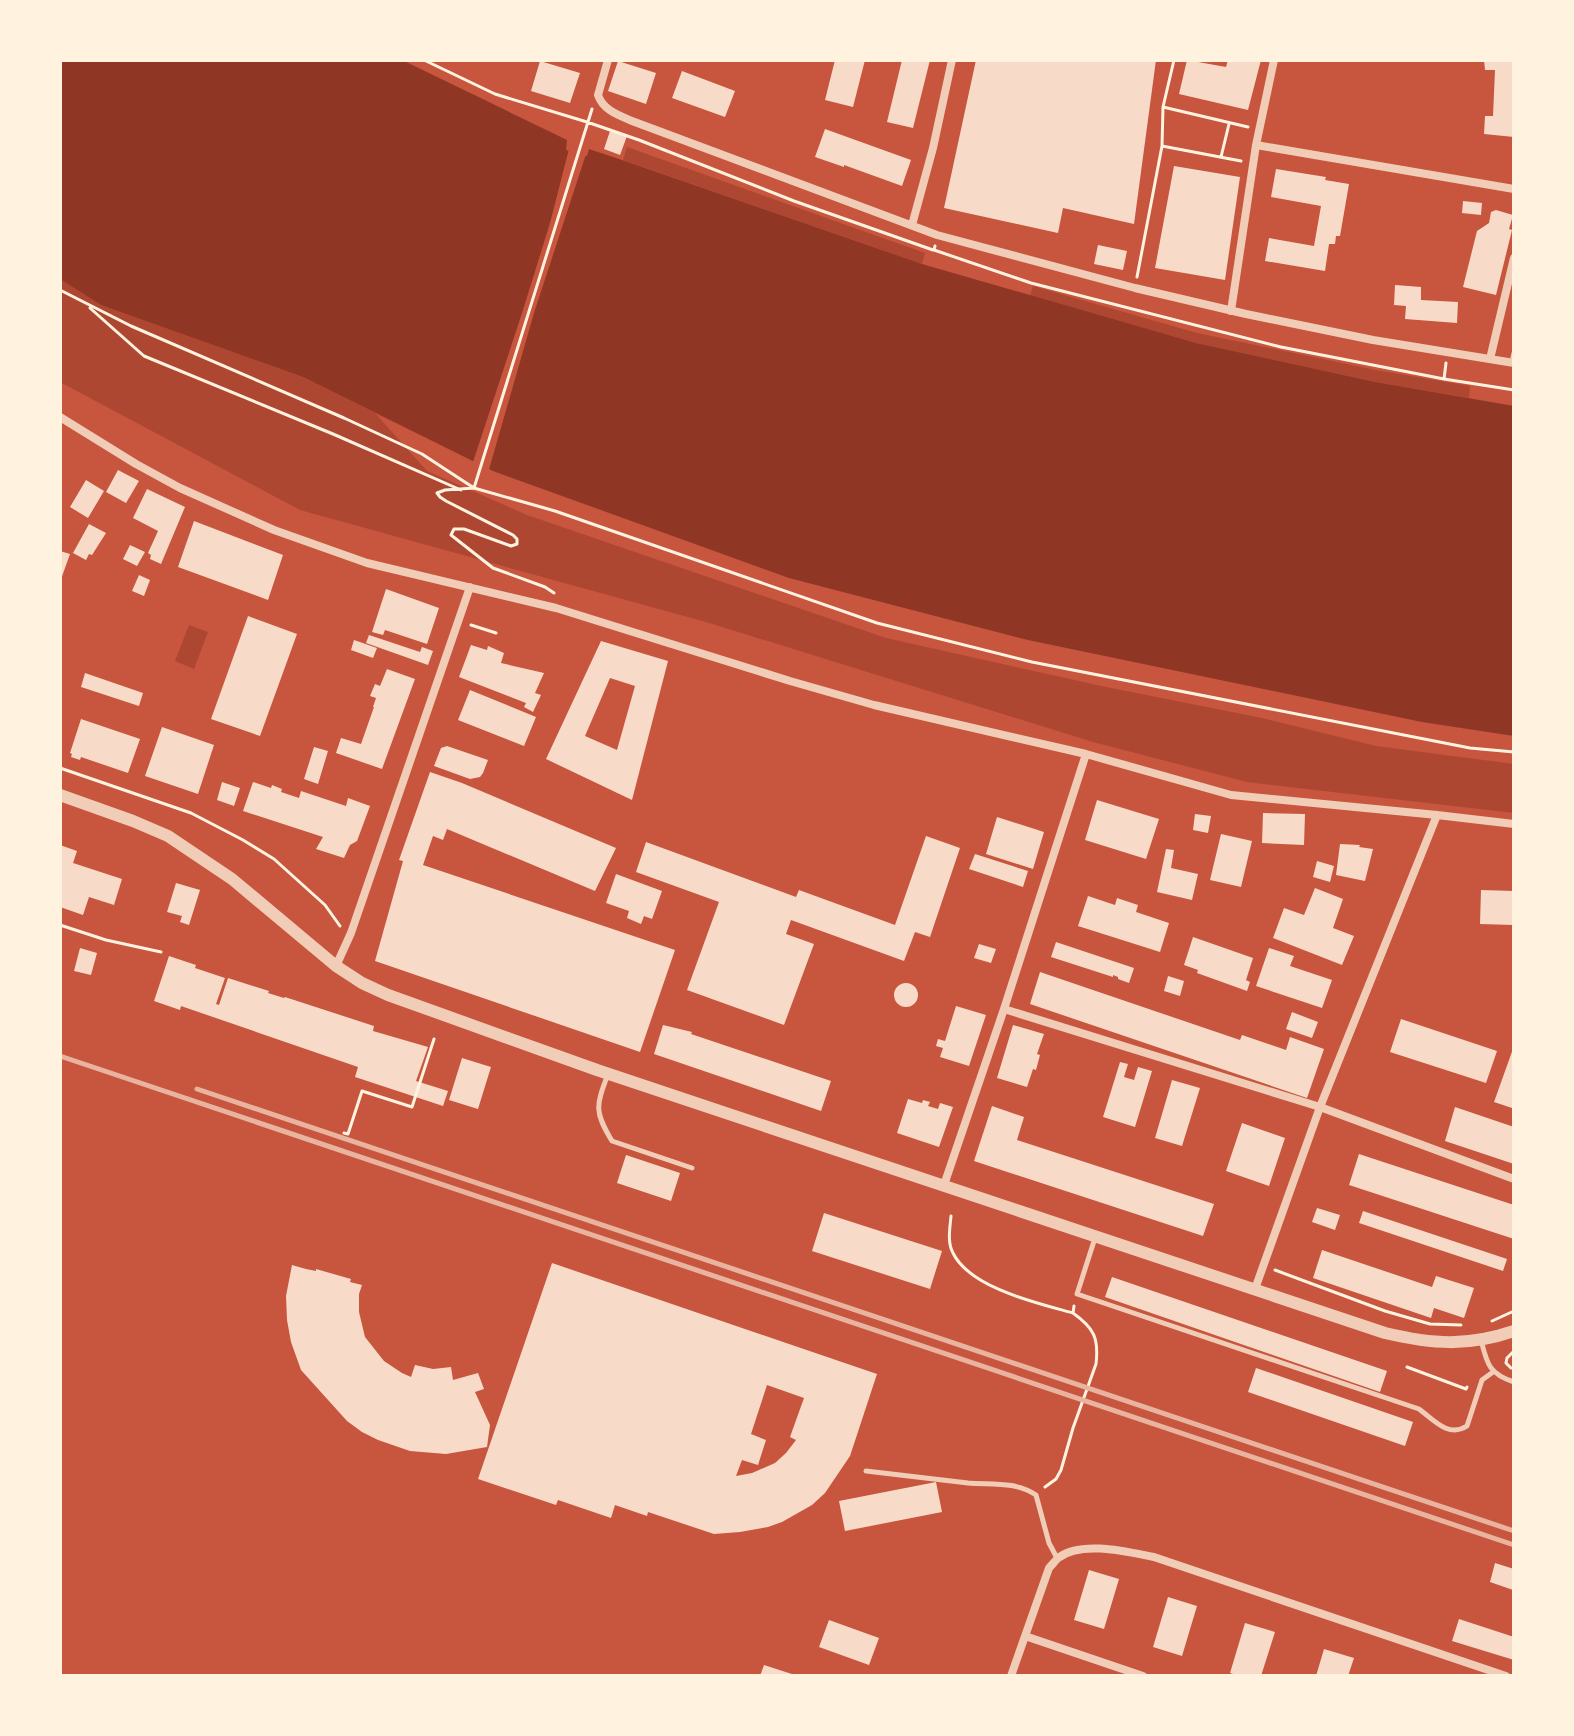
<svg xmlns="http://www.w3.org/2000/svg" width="1574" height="1736" font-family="'Roboto Serif',serif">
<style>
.green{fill:#ae4732}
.water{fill:#8f3625}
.pier{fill:#c8553d}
.building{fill:#f7dbc8;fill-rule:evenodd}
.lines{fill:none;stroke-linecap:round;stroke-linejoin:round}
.path{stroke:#fff3e0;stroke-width:3}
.service{stroke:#f1ccb7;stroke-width:5}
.minor{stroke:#f1ccb7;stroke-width:8}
.tertiary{stroke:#f1ccb7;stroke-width:12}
.rail{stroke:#e9b49f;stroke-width:5}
</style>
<rect width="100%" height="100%" fill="#c8553d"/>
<path class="green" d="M627,147L925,253L922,264L623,160Z
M60,279L101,305L303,377L375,413L427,471L527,515L886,638L1106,687L1262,718L1376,746L1514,764V813L1247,782L1093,742L706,622L300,510L60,382Z
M1033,286L1197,333L1376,370L1470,386L1469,398L1375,382L1196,343L1030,296Z
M189,625L208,632L194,669L175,661Z"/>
<path class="water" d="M60,60H402L567,140L566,150L587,156L589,149L622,160L922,264L1196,343L1375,382L1514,406V736L1422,722L1028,640L789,578L493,471L303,377L101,305L60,279Z"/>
<path class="pier" d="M570,145L584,151L586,147L589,145L534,313L488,473L472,465L523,310L550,223Z"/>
<path class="building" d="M835,60H865L853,107L825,100Z
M902,60H930L913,128L887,122Z
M976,60H1156L1134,224L1063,208L1058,233L944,208Z
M1187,60L1226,67L1228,60H1261L1248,110L1179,94Z
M1484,60H1514V137L1484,134L1485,116H1493L1495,70H1485Z
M540,61L580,73L570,103L531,91Z
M618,61L656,73L646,104L608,91Z
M682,71L735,91L725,117L672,98Z
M825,129L911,160L902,186L844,165V167L815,157Z
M610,131L627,136L620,155L604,149Z
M1174,166L1240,177L1225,280L1155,268Z
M1276,169L1326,177L1325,180L1349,184L1340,236H1336L1335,244H1329L1325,271L1265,261L1269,238L1314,246L1321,206L1271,197Z
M1463,201L1482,203L1481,215L1462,213Z
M1496,210L1513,215L1509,229L1512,230L1496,295L1463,287L1477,231L1489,223L1491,212Z
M1098,245L1127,251L1123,270L1094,264Z
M1395,285L1421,287V300L1458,302L1457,323L1405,319L1406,306L1394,305Z
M118,470L139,481L126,503L106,492Z
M86,480L104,491L88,518L70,507Z
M147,489L185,507L161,564L150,559L151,555L148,553L158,531L133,518Z
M194,521L283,555L268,600L178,567Z
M89,524L106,533L92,555L89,554L86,560L73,553Z
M130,545L145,552L137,566L123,559Z
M60,551L70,554L60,582Z
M139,575L150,580L144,596L132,591Z
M386,589L439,608L427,644L385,630L383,635L372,632Z
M248,616L297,634L260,736L211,719Z
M369,635L420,652L422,647L433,651L428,665L366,643Z
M354,640L377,648L373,658L351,650Z
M601,641L668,661L632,800L546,759ZM610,678L635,686L617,750L585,736Z
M471,645L487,650L488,646L504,653L501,663L544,673L535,693L541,695L533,712L524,707L526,703L459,677Z
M387,669L415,679L382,769L336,753L341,738L361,744L374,707H373L376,698L370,696L375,684L380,686Z
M85,673L143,693L139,706L81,687Z
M470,690L536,717L524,746L458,720Z
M81,719L140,739L128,773L81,757L80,760L71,757L72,754L70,753Z
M162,727L214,745L198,794L145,776Z
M447,746L488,760L483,773L480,777L470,779L434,766L441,748Z
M314,747L328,751L318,784L304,779Z
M430,772L462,783L616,848L595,891L447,829L443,840L433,836L423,865L675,950L640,1052L375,961L403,861L399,860Z
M222,782L240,788L234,806L217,800Z
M253,782L271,788L272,785L282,789L281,792L299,798L301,791L346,806L348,798L370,806L357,841L350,845L344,858L316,849L323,837L243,811Z
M1097,800L1159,819L1146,859L1085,840Z
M1263,813L1305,814L1304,845L1262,843Z
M1195,814L1211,816L1208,833L1193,830Z
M997,817L1044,832L1033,869L986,854Z
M1221,834L1252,841L1241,887L1210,880Z
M926,836L960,848L930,937L915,932L904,961L791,920L786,934L814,944L784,1025L687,990L719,902L636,872L646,842L796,897L799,890L895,925Z
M1340,844L1360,845L1359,847L1373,849L1365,881L1336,875Z
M60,845L77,851L73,863L122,879L114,905L89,897L83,915L60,907Z
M1166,849L1174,850L1171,868L1198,874L1192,900L1157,892Z
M975,854L1028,871L1023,887L969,869Z
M1317,861L1334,866L1330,882L1313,877Z
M616,874L662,891L652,919L644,916L641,924L627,918L629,911L606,903Z
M176,883L200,890L189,925L180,922L182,916L167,912Z
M1315,888L1343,899L1333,928L1354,936L1342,965L1273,938L1284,908L1304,915Z
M1481,890L1514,891V925L1480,924Z
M1088,896L1115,905L1117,898L1138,905L1136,912L1169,923L1160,952L1078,926Z
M1193,937L1253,958L1246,980L1250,982L1247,991L1197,973L1198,970L1184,965Z
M1056,942L1134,968L1129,983L1118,979V977L1113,975V977L1051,957Z
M979,944L996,949L991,963L974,958Z
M80,948L97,953L91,975L74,971Z
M1269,948L1294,956L1290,966L1332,980L1322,1008L1256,986Z
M169,956L196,965L195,968L225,978L216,1004L219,1005L228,978L269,991L268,993L284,998L285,997L374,1026L373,1031L428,1047L416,1081L448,1091L443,1106L355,1077L358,1067L181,1006L180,1010L154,1001Z
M1040,972L1240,1040L1242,1035L1286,1050L1290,1037L1324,1049L1307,1098L1030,1004Z
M1168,976L1184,981L1180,996L1164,991Z
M894 995a12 12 0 1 1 24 0a12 12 0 1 1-24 0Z
M956,1006L986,1015L969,1066L940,1057L943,1048L936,1046L938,1039L945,1041Z
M1292,1012L1318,1022L1312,1038L1286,1029Z
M1401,1019L1497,1051L1486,1083L1390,1052Z
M663,1025L692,1032L691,1034L831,1081L821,1111L654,1054Z
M1013,1025L1044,1034L1037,1054L1040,1055L1036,1070L1033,1069L1027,1087L997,1078Z
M1514,1046V1102L1512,1108L1494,1102Z
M462,1058L491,1067L478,1109L449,1100Z
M1120,1062L1128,1064L1124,1077L1134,1080L1138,1067L1152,1071L1135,1127L1103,1117Z
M1172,1080L1200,1088L1182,1146L1155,1138Z
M908,1099L922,1103L923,1100L930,1102L928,1106L938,1109L940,1103L953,1107L939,1147L897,1133Z
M992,1106L1024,1117L1017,1140L1214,1204L1203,1236L974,1161Z
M1455,1107L1514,1127V1164L1445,1141Z
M1242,1123L1285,1138L1269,1186L1226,1171Z
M1359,1154L1514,1205V1239L1349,1185Z
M626,1155L680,1173L671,1201L617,1183Z
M1317,1208L1340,1215L1335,1230L1312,1222Z
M1363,1211L1507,1259L1503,1271L1359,1223Z
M824,1213L942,1251L930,1289L812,1251Z
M1322,1250L1432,1287L1436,1276L1474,1288L1464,1318L1434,1308L1431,1318L1313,1278Z
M552,1263L877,1374L850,1456L825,1493L812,1505L782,1522L768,1527L740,1532L714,1534L648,1512L647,1516L615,1505L611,1518L558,1500L556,1505L478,1479ZM767,1385L804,1398L790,1437L796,1440L786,1453L775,1463L752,1473L736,1476L742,1460L758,1465L766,1440L751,1434Z
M292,1265L306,1269L316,1271V1269L351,1279L350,1282L362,1285L359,1294V1312L365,1337L384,1361L402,1373L411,1377L415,1365L433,1369L451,1367L453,1380L478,1373L484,1389L475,1392L490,1425L487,1447L446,1454L410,1451L378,1440L362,1432L347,1421L301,1370L291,1342L287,1320L286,1296Z
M1112,1277L1387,1371L1380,1392L1105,1297Z
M1256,1368L1413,1422L1405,1446L1248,1392Z
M936,1482L942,1512L845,1531L839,1501Z
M1495,1563L1514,1569L1513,1590L1490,1582Z
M1089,1570L1119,1579L1104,1629L1074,1620Z
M1168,1597L1197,1606L1182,1656L1153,1647Z
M1459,1619L1514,1637V1660L1452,1641Z
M829,1620L879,1638L869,1665L819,1647Z
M1245,1623L1275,1632L1261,1676H1239L1230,1673Z
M1324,1649L1354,1658L1348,1676H1316Z
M764,1665L795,1675V1676H760Z"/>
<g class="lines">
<path class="path" d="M424,60L495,94L587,122L639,140L794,201L933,250
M1163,107L1248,127
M1162,146L1241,161
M1221,157L1229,124
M935,246L934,250L1031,283L1281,347L1444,379L1514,390
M1137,277L1162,146L1163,107L1174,60
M60,290L131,326L344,418L422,454L474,488L555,511L877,623L1032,662L1470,748L1514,752
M90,308L144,356L333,434L461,490
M1444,379L1446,363
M474,488L592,109
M474,488L445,490L437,493L440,497L446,501L513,535L517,539V544L511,546L464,529H454L451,535L493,568L545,587L554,593
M471,625L496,633
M60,768L191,813L243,840L274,859L325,905L340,926
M60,925L106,940L161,952
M344,1133L348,1134L362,1091L412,1107L434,1039
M951,1216C950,1228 947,1242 953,1253C970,1288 1037,1303 1073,1313
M1275,1270L1385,1311L1430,1324L1461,1325
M1492,1321L1514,1311
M1407,1367L1466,1389L1467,1387
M1511,1368L1506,1363L1507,1358L1514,1351
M1045,1487L1056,1479L1061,1470L1073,1428L1096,1364C1099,1338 1094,1328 1073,1313L1074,1306"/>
<path class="service" d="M1512,362L1514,353
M608,1074C596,1106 594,1111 612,1141L692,1168
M1095,1238L1077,1294L1419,1409C1434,1420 1448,1438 1467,1426L1482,1380L1493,1372
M1481,1340C1487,1364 1489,1374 1514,1382
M866,1471C900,1475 934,1479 968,1483C991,1485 1015,1481 1036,1495L1049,1543L1057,1558"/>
<path class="minor" d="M608,60L598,95C603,110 618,115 632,121L937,235L1135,288L1246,314L1373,340L1514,363
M1256,145L1514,189
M912,225L933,148L952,60
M1231,311L1256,145L1274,60
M1490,359L1514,258
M60,417L136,464L180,488L274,530L367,563L556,608L790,681L874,705L1086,754L1231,795L1437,815L1514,824
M336,966L351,933L470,587
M1004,1009L1320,1107L1514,1179
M944,1185L1004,1009L1086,754
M1255,1289L1320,1107L1437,815
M1025,1636L1143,1676
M1011,1676L1049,1568C1050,1567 1057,1559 1058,1558C1081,1540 1128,1552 1154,1557L1506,1676"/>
<path class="tertiary" d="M60,795L133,821L168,836L232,879L336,966L362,983L388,995L597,1070L1385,1333C1432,1344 1467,1347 1514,1331"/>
<path class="rail" d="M60,1056L1514,1545
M197,1089L1514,1531"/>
</g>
<rect width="1574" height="1736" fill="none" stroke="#fff3e0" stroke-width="124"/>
</svg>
